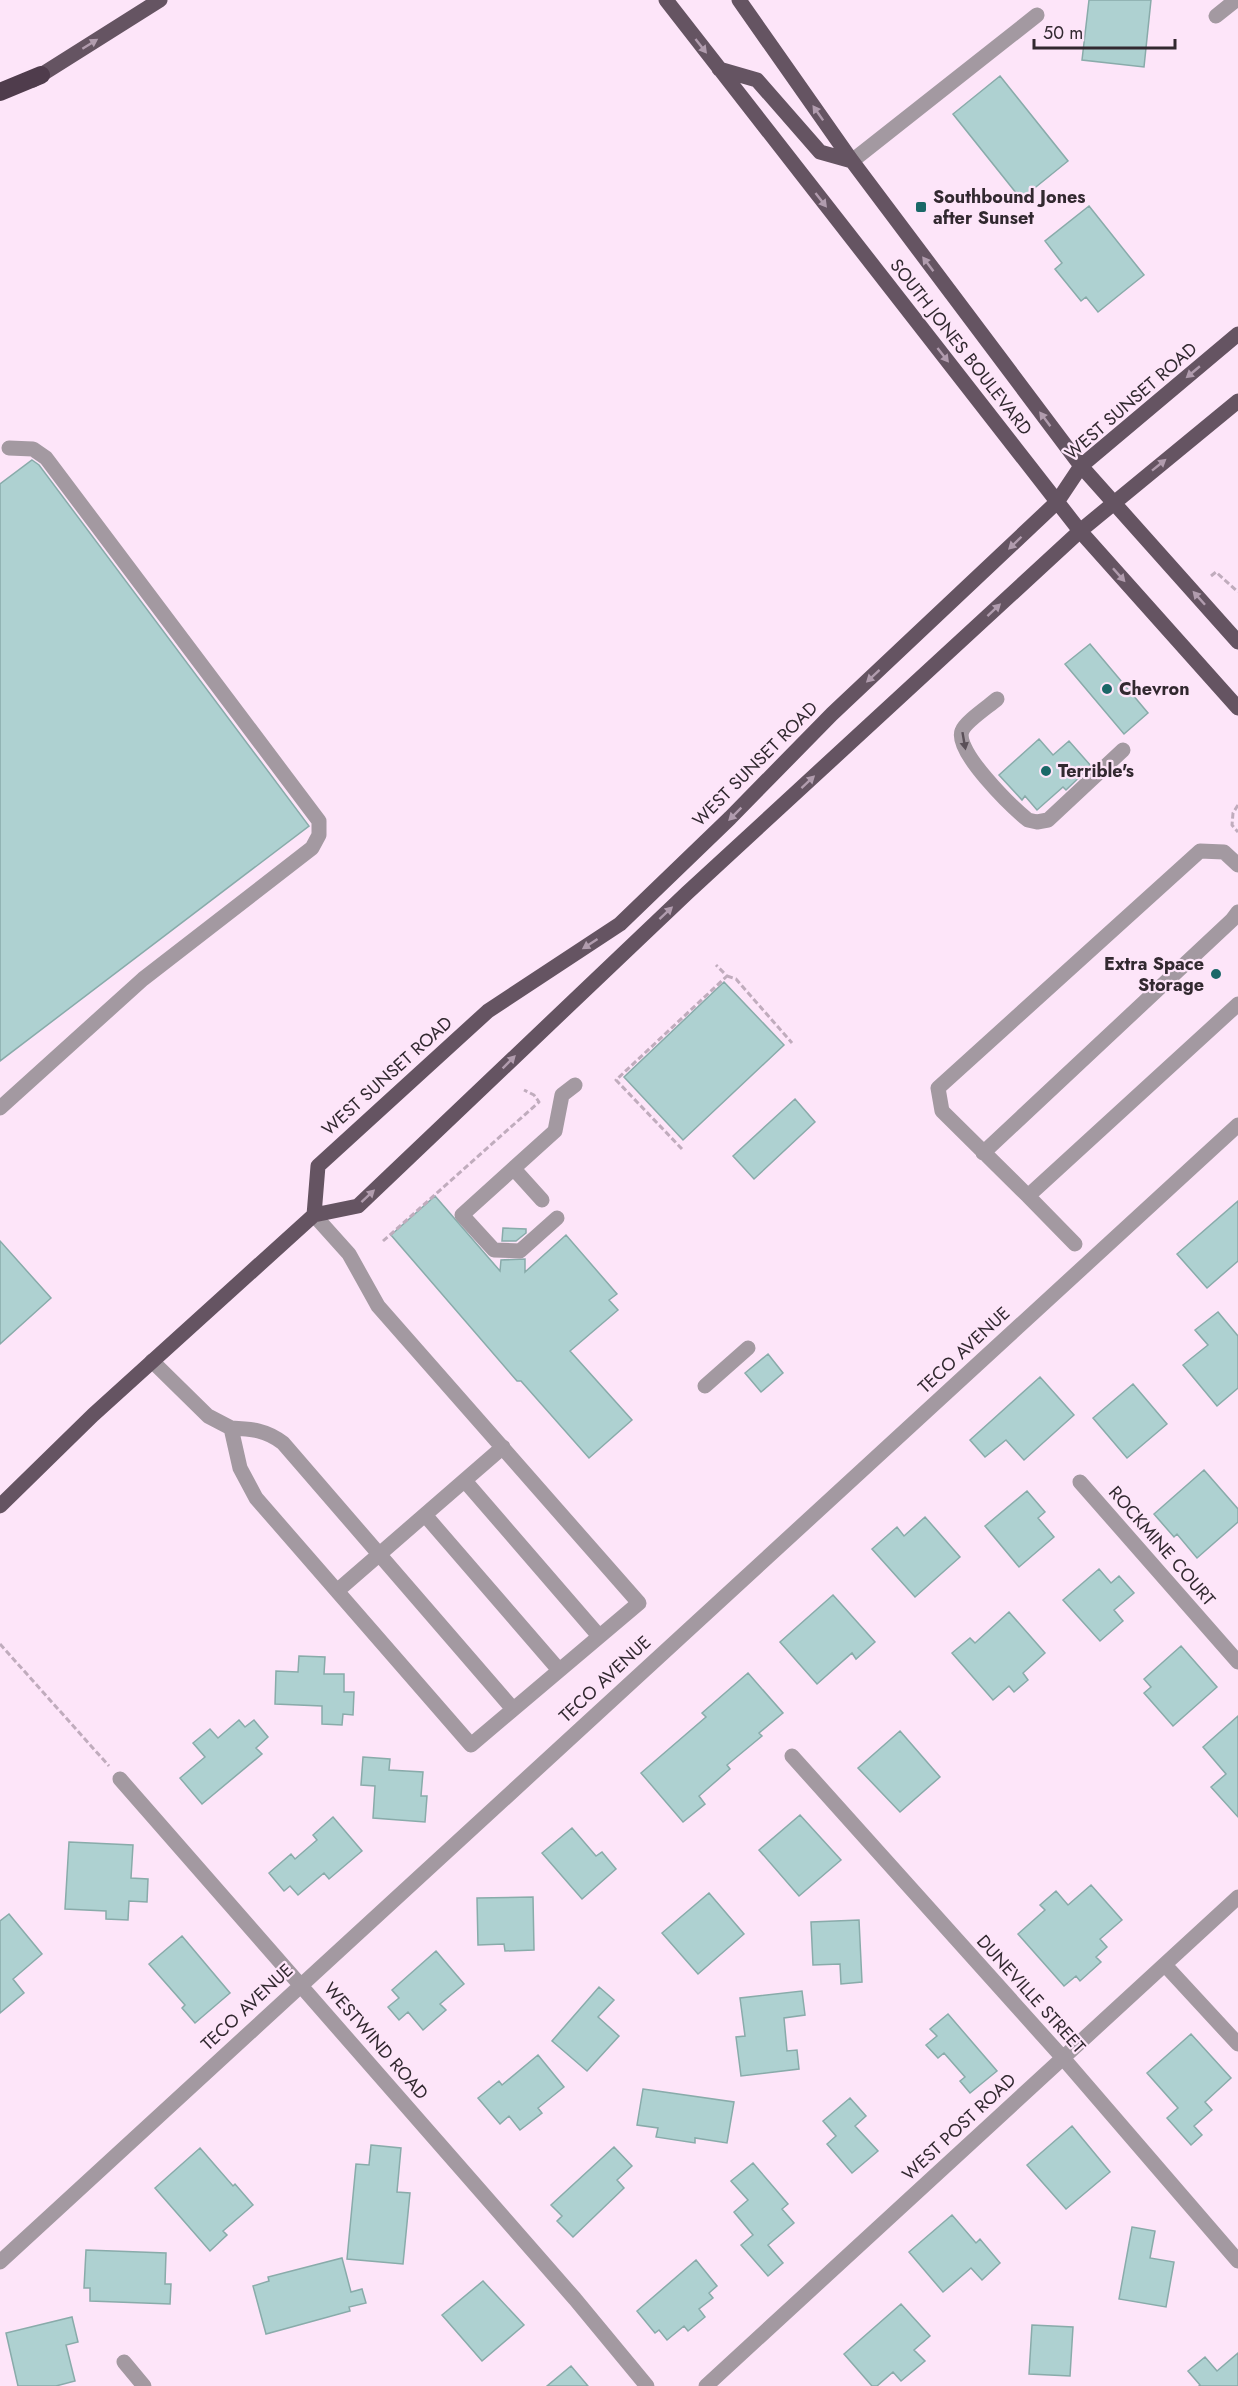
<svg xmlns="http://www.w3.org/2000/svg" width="1238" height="2386" font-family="Jost,sans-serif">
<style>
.building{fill:#aed1d1;stroke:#89abaa;stroke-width:1.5}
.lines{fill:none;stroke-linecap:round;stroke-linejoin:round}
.path{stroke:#c0acbd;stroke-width:3;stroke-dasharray:6 3;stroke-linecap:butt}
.minor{stroke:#a399a1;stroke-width:15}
.major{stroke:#655462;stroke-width:15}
.highway{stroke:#4f3c4c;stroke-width:18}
.oneway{fill:#b19cae}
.oneway2{fill:#5a5058}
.poi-dot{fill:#1a6868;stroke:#fde5f9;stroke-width:2}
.labels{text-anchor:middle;stroke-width:4.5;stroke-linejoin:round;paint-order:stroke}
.poi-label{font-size:18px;font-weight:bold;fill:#322930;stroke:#fde5f9;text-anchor:start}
.street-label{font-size:18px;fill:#322930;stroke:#fde5f9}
</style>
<rect width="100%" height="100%" fill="#fde5f9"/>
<path class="building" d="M1089,0H1151L1144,67L1082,60Z
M1000,76L1068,161L1021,199L953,114Z
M1089,206L1144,275L1098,312L1086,297L1081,301L1055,269L1062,263L1045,241Z
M32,460L39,465L309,826L0,1061V484Z
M1090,644L1148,713L1124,734L1065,664Z
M1039,739L1053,755L1069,741L1091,766L1066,790L1063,787L1037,810L1025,796L1022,800L999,775Z
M724,982L784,1045L683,1140L624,1077Z
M795,1099L815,1122L754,1179L733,1156Z
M435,1196L500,1271L501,1260L525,1259V1272L566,1235L617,1294L609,1300L618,1310L570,1351L632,1420L589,1458L521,1381H517L391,1235Z
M1238,1201V1261L1207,1288L1177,1254Z
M503,1228L526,1229V1233L516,1241H502Z
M0,1241L51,1298L0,1344Z
M1218,1312L1238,1336V1388L1217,1406L1183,1365L1208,1345L1195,1330Z
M768,1354L783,1373L761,1392L745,1373Z
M1040,1377L1074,1415L1024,1460L1006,1440L985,1457L970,1440Z
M1133,1384L1167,1424L1127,1458L1093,1418Z
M1204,1470L1238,1509V1522L1197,1558L1177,1534L1174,1537L1154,1514Z
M1027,1491L1045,1512L1038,1518L1054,1537L1019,1567L985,1526Z
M925,1517L960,1557L915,1597L872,1549L897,1527L904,1536Z
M1099,1569L1111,1583L1119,1576L1134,1593L1114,1610L1123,1621L1100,1641L1063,1600Z
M833,1595L875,1642L856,1659L852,1653L817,1684L780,1642Z
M1009,1612L1045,1653L1023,1673L1028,1680L1014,1692L1009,1686L993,1700L952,1653L970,1638L975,1643Z
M1181,1646L1217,1687L1173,1726L1144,1693L1151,1687L1144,1679Z
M299,1656L325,1657L324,1674H344V1692H354L353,1715L343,1714L342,1725L322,1724V1706L275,1704L276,1671L298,1672Z
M748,1673L783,1713L759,1733L762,1736L727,1765L730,1769L699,1796L705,1804L683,1822L641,1773L706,1717L702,1713Z
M1238,1716V1817L1211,1787L1226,1774L1203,1747Z
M239,1720L245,1727L254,1720L268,1737L256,1748L262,1754L202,1804L180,1778L205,1757L193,1743L210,1729L218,1738Z
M900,1731L940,1777L900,1812L858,1768Z
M363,1757L390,1759L389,1770L423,1772L421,1796H427L425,1822L373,1818L375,1786L361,1785Z
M800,1815L841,1860L799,1896L759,1850Z
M333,1817L362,1851L329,1879L324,1873L298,1895L290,1886L284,1891L269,1873L291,1854L295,1859L317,1840L313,1835Z
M572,1828L596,1856L602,1852L616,1869L582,1899L542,1853Z
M69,1842L133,1845L131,1878L148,1879L147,1902L129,1901L128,1920L106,1919V1911L65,1909Z
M1091,1885L1122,1920L1100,1939L1107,1947L1096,1957L1101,1962L1080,1981L1076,1976L1064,1986L1018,1934L1045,1910L1040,1905L1056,1891L1068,1905Z
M709,1893L744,1934L698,1974L662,1933Z
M533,1897L534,1950L505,1951L504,1944L478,1945L477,1898Z
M9,1914L42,1954L13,1979L24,1993L0,2013V1921Z
M859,1920L862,1982L841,1984L840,1964L813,1965L811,1922Z
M182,1936L230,1993L195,2023L182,2008L185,2005L149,1964Z
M436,1951L464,1984L440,2004L446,2010L423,2030L408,2012L399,2020L388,2007L399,1998L392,1990Z
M599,1987L614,2000L598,2017L619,2036L587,2071L552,2041Z
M802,1991L805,2015L784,2018L787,2051L797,2050L799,2069L741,2076L736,2037L745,2036L740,1998Z
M948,2014L997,2071L970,2093L960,2081L965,2077L944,2053L938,2058L926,2045L937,2036L930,2029Z
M1191,2034L1231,2078L1205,2102L1212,2110L1194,2126L1202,2135L1191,2145L1167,2118L1178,2108L1147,2073Z
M538,2055L564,2087L538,2108L542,2113L520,2130L509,2116L500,2124L478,2098L499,2081L502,2085Z
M643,2089L734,2102L727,2143L695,2138V2143L656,2137L658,2128L637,2125Z
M850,2098L866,2116L855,2126L878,2151L852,2173L827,2144L836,2136L823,2121Z
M1072,2126L1110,2172L1066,2209L1027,2165Z
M371,2145L401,2148L397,2192L410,2193L403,2264L347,2259L356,2164L369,2165Z
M614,2147L632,2166L617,2180L624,2188L573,2237L557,2221L562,2216L551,2205Z
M200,2148L233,2186L235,2184L253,2205L223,2231L227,2235L210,2251L155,2188Z
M753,2163L788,2204L782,2209L794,2223L768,2245L783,2263L768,2276L741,2245L753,2235L734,2212L748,2200L731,2181Z
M952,2215L976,2243L980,2239L1000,2263L982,2280L971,2268L943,2292L909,2252Z
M1132,2227L1155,2231L1150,2258L1174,2262L1166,2307L1119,2299Z
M86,2250L166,2253L165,2284H171L170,2304L90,2301V2288H84Z
M342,2258L351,2292L362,2289L366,2303L349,2307L350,2311L266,2334L253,2286L269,2281L268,2277Z
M696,2260L717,2286L709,2293L713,2298L699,2309L705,2317L688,2331L684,2326L667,2340L659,2330L655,2333L637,2311Z
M483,2281L524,2325L482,2361L442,2315Z
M901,2304L930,2336L914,2350L925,2361L901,2381L893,2372L877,2386H872L844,2354Z
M72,2317L78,2342L66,2345L75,2381L56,2386H18L6,2333Z
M1032,2325L1073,2327L1070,2376L1029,2374Z
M1238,2353V2386H1199L1200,2385L1188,2371L1205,2357L1217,2371Z
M571,2366L588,2386H547Z"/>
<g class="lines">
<path class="path" d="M1211,576L1216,572L1238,592
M1238,805L1233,813L1232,825L1238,832
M727,976L736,979L792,1043
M682,1149L616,1080L727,976L716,965
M383,1241L539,1102L534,1095L524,1090
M0,1644L109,1766"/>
<path class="minor" d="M1216,16L1236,0
M852,161L1037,15
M997,699C989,706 965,722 962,731C954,751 1012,807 1028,820L1037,822L1048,820L1123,750
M1238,865L1224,852L1200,851L938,1088L942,1111L1028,1196L1238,1004
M0,1108L143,979L312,848L319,835V821L46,458L33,449L9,448
M983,1153L1232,920L1238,912
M514,1169L542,1200
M1028,1196L1075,1244
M557,1218L520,1251L494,1250L462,1215L555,1131L562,1095L575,1085
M152,1361L208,1416L231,1428L240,1468L256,1498L471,1745L639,1603L378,1306L349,1254L314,1215
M705,1386L748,1348
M231,1428C252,1429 266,1430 283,1443L513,1709
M465,1481L599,1636
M1080,1482L1238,1662
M425,1515L559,1670
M337,1591L503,1447
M792,1756L1063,2058L1238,2261
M120,1779L575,2299L647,2386
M1165,1965L1238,2044
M0,2262L1238,1125
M124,2362L144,2386
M706,2386L1238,1897"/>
<path class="major" d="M666,0L1080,531L1238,708
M739,0L852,161L1081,466L1238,642
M719,69L757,80L820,152L852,161
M33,80L160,0
M314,1215L318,1166L488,1011L620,924L730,818L832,714L1057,502L1081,466L1238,334
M0,1506L93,1415L314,1215L358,1206L687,893L1080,531L1238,401"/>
<path class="highway" d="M0,92L41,75"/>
</g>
<defs><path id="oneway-solid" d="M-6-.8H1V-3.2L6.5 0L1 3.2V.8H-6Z" transform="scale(1.5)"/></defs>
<g class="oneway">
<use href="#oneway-solid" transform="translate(90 44) rotate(-32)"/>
<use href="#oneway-solid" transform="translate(701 46) rotate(52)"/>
<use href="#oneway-solid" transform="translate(818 113) rotate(-125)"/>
<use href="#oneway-solid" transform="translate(821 200) rotate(52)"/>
<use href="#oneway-solid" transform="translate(928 264) rotate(-127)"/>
<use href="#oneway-solid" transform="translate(943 355) rotate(52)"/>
<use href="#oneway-solid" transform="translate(1193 372) rotate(140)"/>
<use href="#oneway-solid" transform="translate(1045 419) rotate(-127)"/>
<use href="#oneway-solid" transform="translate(1159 465) rotate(-39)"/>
<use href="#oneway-solid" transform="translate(1015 543) rotate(136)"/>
<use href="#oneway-solid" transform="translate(1119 575) rotate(48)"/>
<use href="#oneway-solid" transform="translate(1199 598) rotate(-132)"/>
<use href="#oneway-solid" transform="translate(994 610) rotate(-43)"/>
<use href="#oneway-solid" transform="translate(873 676) rotate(137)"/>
<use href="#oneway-solid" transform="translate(808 782) rotate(-43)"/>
<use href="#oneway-solid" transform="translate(735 814) rotate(135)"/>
<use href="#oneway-solid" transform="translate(666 913) rotate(-43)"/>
<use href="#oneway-solid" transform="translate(590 944) rotate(147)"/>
<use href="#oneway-solid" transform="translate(509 1062) rotate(-45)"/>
<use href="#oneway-solid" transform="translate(368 1196) rotate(-43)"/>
</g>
<use class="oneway2" href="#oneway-solid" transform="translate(964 741) rotate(80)"/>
<g class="poi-dot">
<rect x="915" y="201" width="12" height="12" rx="3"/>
<circle cx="1107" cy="689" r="6"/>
<circle cx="1046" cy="771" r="6"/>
<circle cx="1216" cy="974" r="6"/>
</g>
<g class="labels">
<g class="poi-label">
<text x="933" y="203">Southbound Jones<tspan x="933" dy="21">after Sunset</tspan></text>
<text x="1119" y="695">Chevron</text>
<text x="1058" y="777">Terrible's</text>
<text x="1204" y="970" text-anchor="end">Extra Space<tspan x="1204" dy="21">Storage</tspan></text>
</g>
<g class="street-label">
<text transform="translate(961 347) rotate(52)" y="6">SOUTH JONES BOULEVARD</text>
<text transform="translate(1131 401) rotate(-41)" y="6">WEST SUNSET ROAD</text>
<text transform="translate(755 764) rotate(-45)" y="6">WEST SUNSET ROAD</text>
<text transform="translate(387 1076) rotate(-42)" y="6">WEST SUNSET ROAD</text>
<text transform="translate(964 1350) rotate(-43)" y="6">TECO AVENUE</text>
<text transform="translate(1162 1546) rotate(49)" y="6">ROCKMINE COURT</text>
<text transform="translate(605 1679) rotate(-43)" y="6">TECO AVENUE</text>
<text transform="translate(1031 1994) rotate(48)" y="6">DUNEVILLE STREET</text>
<text transform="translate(247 2007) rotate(-43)" y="6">TECO AVENUE</text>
<text transform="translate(376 2041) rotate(49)" y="6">WESTWIND ROAD</text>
<text transform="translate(959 2127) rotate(-43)" y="6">WEST POST ROAD</text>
</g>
</g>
<path d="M1034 39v9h141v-9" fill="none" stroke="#322930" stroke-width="3"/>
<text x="1043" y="39" font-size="18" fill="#322930" stroke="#fde5f9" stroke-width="4.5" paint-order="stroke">50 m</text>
</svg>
